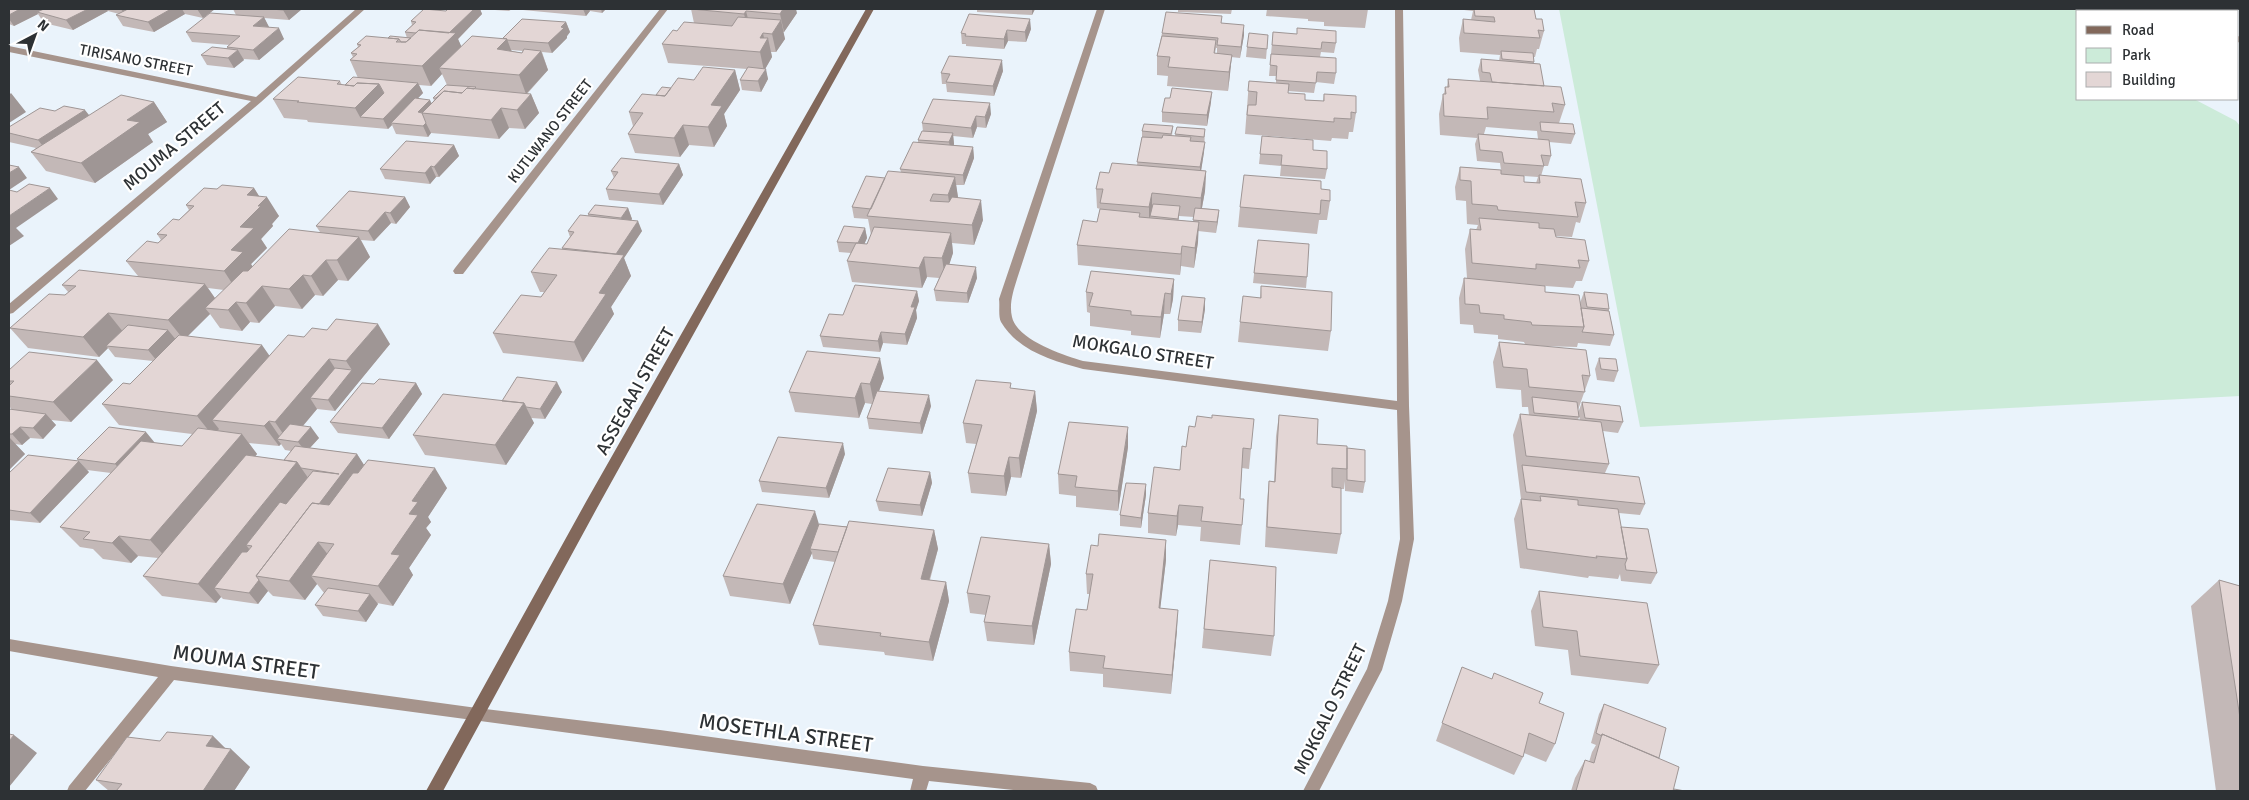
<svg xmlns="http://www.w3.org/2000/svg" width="2249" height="800" font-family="Signika,sans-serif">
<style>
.green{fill:#ccebd9}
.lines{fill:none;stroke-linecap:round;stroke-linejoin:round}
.street{fill:#a6948c;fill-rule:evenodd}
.secondary{fill:#82685b;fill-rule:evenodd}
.wall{fill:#c3b8b7;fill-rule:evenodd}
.shaded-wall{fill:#9f9695}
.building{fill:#e3d6d5;stroke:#9f9695}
.labels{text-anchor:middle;stroke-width:4.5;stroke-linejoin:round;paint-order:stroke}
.far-street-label{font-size:15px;fill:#2d3134;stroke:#fff}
.street-label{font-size:18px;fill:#2d3134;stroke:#fff}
.near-street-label{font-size:21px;fill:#2d3134;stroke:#fff}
</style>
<rect width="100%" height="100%" fill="#eaf3fb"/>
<path class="green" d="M1559,9H2143L2148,11H2078V99H2194L2236,121L2240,126V396L1640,427Z"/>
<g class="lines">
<path class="street" d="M356,9H365L261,102L13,313L9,314V304L251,101L9,52V46L256,97Z
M660,9H668L463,274H455L453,271L455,268Z
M1097,9H1105L1017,279C1013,292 1009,304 1012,317C1017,340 1064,355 1083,361L1397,401L1395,9H1403L1409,406L1414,539L1402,601L1382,670L1319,791H1303L1367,669L1388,601L1400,539L1397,410L1083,369C1053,361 1018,351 1001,322C998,316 1000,306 999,299Z
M2174,9H2185L2187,11H2176Z
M2238,36L2240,37V43L2238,42Z
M9,639L171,666L477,708L660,730L923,766L1090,783L1096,786L1098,791H1022L929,781L926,791H910L913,779L174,680L85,791H67L69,786L158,677L9,651Z"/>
<path class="secondary" d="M866,9H874L597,508L443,791H426L587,500Z"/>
</g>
<path class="wall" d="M9,9H42V10L44,9H215L203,18L185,14L154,32L123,26L116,15L119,14L108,11L73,30L44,23L38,14L14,26L9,24Z
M233,9H302L289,20L264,18L269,27L284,39L259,60L243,59L244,60L234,68L207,65L201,55L227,48V47L230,45L192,42L186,32L236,15Z
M448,9H487L486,10L480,9L482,14L458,39L461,47L503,38L566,22L570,32L567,36V38L552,53L542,52L548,70L527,94H531L539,113L525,129L509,128L499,139L431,133L428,137L396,134L392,125L388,129L308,122L307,120L284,118L273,99L340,81L342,85H345L358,78L350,60L353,57L351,53L358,47L357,44L388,38H407L405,32L412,25L411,21L446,11ZM511,50L523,51L522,53L512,51ZM442,74L447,85L433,98L434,100L432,103L418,98L423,93L419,85L431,86Z
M494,9H512L509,11L495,10Z
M523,9H606L602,13L590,11L586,16L523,10Z
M691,9L797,13L784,32H783L785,39L776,52H771L772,57L765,69L768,79L761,92L742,90L740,80L747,69L668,63L662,44L677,31L694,23Z
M977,9H1035L1032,15L977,12Z
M1162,9H1232L1231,14L1178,12V10Z
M1267,9H1368L1365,28L1324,26V22L1308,21V19L1266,16Z
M1464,9H1534L1536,19L1544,31L1539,49H1537L1535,57H1534V63L1544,86L1565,105L1559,123L1575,134L1571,144L1549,142L1551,156L1548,166H1544L1541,176L1586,203L1580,223L1576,222L1572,237L1555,236L1556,237L1589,261L1582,281H1576L1573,288L1532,285L1545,292L1581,308L1580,303L1584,292L1609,309V311L1614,335L1610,346L1578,343L1577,347L1540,346L1590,376L1578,410L1579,417L1578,420H1580L1578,413L1582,402L1623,422L1618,433L1603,431L1609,464L1605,473L1645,504L1640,515L1619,513L1621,527L1657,573L1651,584L1621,581L1620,574L1618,579L1589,576L1588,578L1520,568L1514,519L1521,499L1513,435L1520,414L1529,415L1528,407H1522L1521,390L1496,388L1493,362L1499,342L1525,344L1524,342L1498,339V335L1474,333L1473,325L1460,324L1459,298L1464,278H1467L1465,249L1470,229L1476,230L1478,225L1467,224L1466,201L1456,200L1455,187L1460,167L1501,170L1500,163L1477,161L1475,144L1477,138L1440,135L1439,114L1443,94H1444L1445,87H1447L1448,79L1480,81L1478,70L1481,59L1499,61L1500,55L1460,52L1459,38L1463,19L1471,20L1473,11L1464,10ZM1486,127L1537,131L1538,139L1484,134ZM1524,176L1538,177L1536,183L1524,182Z
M1221,23L1244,35L1240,58L1231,57L1230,74L1228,91L1167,86L1168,76L1157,75V56L1162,33ZM1216,48H1217V53H1215Z
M1031,29L1026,42L1008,41L1004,49L966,46V44H962L961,33Z
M1273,32L1336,43L1334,53L1321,52L1320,57L1336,73L1334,84L1316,82L1314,93L1288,91V93L1305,100L1323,101L1324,94L1356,113L1353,132H1349L1348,139L1332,138L1331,141L1245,134L1249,81L1276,83V76H1269Z
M1268,35L1266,59L1246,57L1247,47Z
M735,70L740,90L724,114L727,126L714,147L689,145L680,157L635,153L628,134L633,126L629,112L656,95L671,88L694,80Z
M1003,71L994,96L947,92L946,84H942L941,73Z
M154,102L167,122L148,134L153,142L95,183L46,171L31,152L36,148L9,142V127L55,111L89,115Z
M1211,102L1207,126L1162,122V112Z
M991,114L986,128L977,127L973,138L953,136L954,144V145L973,147L974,158L964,185H956L958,198L983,220L974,245L952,243L953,253L949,264L977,278L968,303L936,301L934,290L939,278L927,277L922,288L852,282L847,261L851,253L839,252L837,242L865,228L867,238L864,244H867L871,235L868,219L854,218L852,207L885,178L901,172L900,169L918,142V140L923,131L922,123Z
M1173,126L1172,136H1175L1177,127L1205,129L1204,152L1201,170L1206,171L1205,191L1202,208L1219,210L1216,233L1198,231V242L1194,268L1181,266L1180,275L1078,265L1077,245L1097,222L1100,209L1097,208L1096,189L1109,173L1137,165L1142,137V131ZM1179,216L1194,217L1193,222L1179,220Z
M1262,136L1313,150L1327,169L1325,179L1280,176L1281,166L1259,164Z
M454,145L459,156L439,177H436L430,184L385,179L380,169Z
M679,164L683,175L663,205L609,200L606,189L614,178L611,171Z
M254,188L259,196L279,216L272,224L273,226L261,239L267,248L251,264L252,267L320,232L316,226L405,197L410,207L396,224L391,223L374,241L361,240L370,257L348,281L338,280L323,296L315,295L302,309L275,306L259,323L250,322L242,331L220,328L210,314L187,336L270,356L304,337L390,344L335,411L317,409L303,426L319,438L310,448L357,454L364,465L447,488L428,517L431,522L426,528L431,535L409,568L413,575L393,606L377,603L378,604L366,622L323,616L315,605L324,593L317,584L305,600L273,596L268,591L258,604L223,599L221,597L216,603L162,596L143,576L158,558L138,556L131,563L103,559L93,549L80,547L60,527L111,473L87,470L77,459L155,443L182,446L192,434L119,425L102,404L130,384L153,361L115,357L108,348L99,357L28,348L10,328L65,295L69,293L62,285L138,276L126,261L158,243L161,240L157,234L179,220L189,210L186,205L217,189ZM208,288L224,290L215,298ZM249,443L279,446L281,444L285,450L291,451L284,460L255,457L257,454Z
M1321,189L1330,201L1327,220H1319L1317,234L1238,227L1240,207Z
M628,208L632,219L631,220L642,231L624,258L631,276L611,307L614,314L583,362L503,353L493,333L541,297L544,292H540L531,272L562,249V248L570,237L568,231L588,216V214Z
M1258,240L1307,277L1306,288L1253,283Z
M1174,279L1173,299L1170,314H1164L1160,338L1131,335V331L1090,326V313L1087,312L1086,292Z
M1261,286L1331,331L1328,351L1238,342L1240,322L1260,298Z
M917,291L919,301L916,310L917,318L907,345L883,343L880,352L823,347L820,336L843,315Z
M1205,298V309L1201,333L1178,331V320Z
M1599,358L1618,371L1614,382L1597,380L1595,369Z
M9,370L113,380L71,422L51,420L56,425L43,439L30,438L22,445L15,444L25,454L9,470V409L12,410L9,406Z
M884,378L879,391L931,406L922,434L869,429L867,418L872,404L865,403L859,418L795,412L789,392Z
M416,383L422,394L389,439L338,433L330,422L374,384Z
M1012,389L1035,391L1037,411L1021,478L1011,477L1006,496L971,493L968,473L976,444L966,443L963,423Z
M562,392L545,419L531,418L534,423L506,465L425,455L413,435L502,401Z
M1279,415L1317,444L1347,448L1365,482L1363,493L1345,491V481L1344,489H1341V534L1337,554L1265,547L1267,501L1269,481H1274L1276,436Z
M1189,426L1251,449L1249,469L1242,468L1240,499L1242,525L1240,545L1200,541L1201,527L1178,525L1176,536L1148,533V513L1180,470L1186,447Z
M1128,447L1118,511L1076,507V496L1059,494L1058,474Z
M845,454L829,498L762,492L759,481Z
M89,472L40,523L9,520V473Z
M930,472L932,483L922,516L879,511L876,501Z
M1146,484V495L1141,528L1120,526V515Z
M819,525L934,530L938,549L930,580L946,582L949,601L933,661L885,655L884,652L819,645L813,625L835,562L813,559L812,553L790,604L730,596L723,576Z
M1166,540V560L1160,608L1177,630L1171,694L1103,687V674L1070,671L1069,652L1087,610L1090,594H1087L1086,574L1098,546Z
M1049,544L1051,564L1034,645L987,641L984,622L986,615L970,613L967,593Z
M1210,560L1274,636L1271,656L1202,648Z
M2219,580L2240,586V791H2216L2191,606Z
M1539,591L1659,665L1648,684L1571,675L1568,650L1535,646L1531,611Z
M1462,667L1539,703L1555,744L1546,762L1524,753L1523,757L1514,775L1436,741Z
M1604,704L1659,758L1673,791H1571L1575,778L1585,760L1589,762L1592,752L1596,745L1591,743L1599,714Z
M213,736L225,748L250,767L234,791H109L96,780L160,741Z"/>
<path class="shaded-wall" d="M20,9H42L43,11L37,12L38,14L14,26L9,19V15Z
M88,9H106L108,11L73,30L66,20Z
M121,9H139L125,16Z
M171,9H182L185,14L154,32L148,22Z
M197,9H215L203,18Z
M285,9H302L289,20L283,10Z
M474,9H480L482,14L458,39L464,52L439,68L442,74L431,86L422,66L446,36Z
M583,9H589L590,11L586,16Z
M601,9H606L602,13Z
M783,9H796L797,13L784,32L780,14Z
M1032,9H1035L1032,15Z
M746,11L751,30L749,32L744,14Z
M264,17L269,27L253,26Z
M1030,19L1031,29L1026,42L1025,32Z
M781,20L785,39L776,52L772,34Z
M566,22L570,32L567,36V38L552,53L548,43Z
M1244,25V35L1240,58L1241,47Z
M279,28L284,39L259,60L253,50Z
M1007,30L1008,41L1004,49V39Z
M763,33L765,43L768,38L772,57L764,71L760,52V38Z
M507,39L514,58L497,49Z
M238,50L244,60L234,68L228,58Z
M541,51L548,70L526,94L519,75Z
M1232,55L1230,74L1228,91L1229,72Z
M1002,60L1003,71L994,96L993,86Z
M766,69L768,79L761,92L758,81Z
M735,70L740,90L724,114L727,126L714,147L708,127L711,105Z
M418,83L423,93L394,123H391L392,125L388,129L383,119Z
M379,84L389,104L360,117L355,108Z
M1212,92L1211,102L1207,126V115Z
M11,93L26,112L9,123V95Z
M531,94L539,113L525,129L517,110Z
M430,100L435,110L431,114L418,112Z
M154,102L167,122L148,134L153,142L95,183L81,163L127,120Z
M990,103L991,114L986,128L985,117Z
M501,108L509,128L499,139L491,120Z
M85,110L93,120L46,150L38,140Z
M976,116L977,127L973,138L971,128Z
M426,123L431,133L428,137L423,126Z
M683,125L689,145L680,157L674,138Z
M953,133L954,144L951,153L949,142Z
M1205,142L1204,152L1200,178V167Z
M454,145L459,156L439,177L434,167Z
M973,147L974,158L964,185L963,175Z
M679,164L683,175L663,205L659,194Z
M431,166L436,177L430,184L425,173Z
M19,167L27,178L9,190V173Z
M1206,171L1205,191L1200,218L1201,198Z
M955,177L958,197L951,215L948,195Z
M50,188L58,199L16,228L24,236L9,246V216Z
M254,188L262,201L267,197L279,216L272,224L273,226L261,239L267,248L251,264L256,272L237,291L224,271L240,227L247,195Z
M1152,193V213L1150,216L1149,227V207Z
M405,197L410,207L396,224L390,213Z
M981,200L983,220L974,245L972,225Z
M628,208L632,219L625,229L621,218Z
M1219,210L1218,221L1216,233L1217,222Z
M385,212L391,223L374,241L368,231Z
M638,221L642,231L624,258L631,276L611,307L614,314L583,362L574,342L599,293L619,263L616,254Z
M1199,222L1198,242L1194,268L1195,248Z
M865,228L867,238L860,254L858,243Z
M951,233L953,253L945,278L942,258Z
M359,237L370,257L348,281L337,260Z
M1182,246L1181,266L1180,275L1181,254Z
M924,257L927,277L922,288L919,268Z
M326,260L338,280L323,296L311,276Z
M976,267L977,278L968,303L967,293Z
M303,275L315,295L302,309L289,289Z
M1174,279L1173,299L1170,314L1171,294Z
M205,284L219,304L205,308L210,314L184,340L168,320Z
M262,286L275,306L259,323L246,303Z
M917,291L919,301L916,310L917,318L907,345L905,334L911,307Z
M1165,293L1164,314L1160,338L1161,317Z
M1205,298V309L1201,333L1202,322Z
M236,302L250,322L242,331L228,310Z
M108,313L124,333L106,346L108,348L99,357L83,337Z
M378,324L390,344L335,411L328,400L352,370L346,361Z
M168,330L177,341L157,361L148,350Z
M881,332L883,343L880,352L878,341Z
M262,345L276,365L212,420L219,429L213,436L197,416Z
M880,358L884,378L874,404L870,384Z
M329,359L342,379L310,398L317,409L290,441H288L275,422Z
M97,360L113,380L71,422L53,402Z
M557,382L562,392L545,419L540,409Z
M416,383L422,394L389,439L382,428Z
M861,383L865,403L859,418L855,398Z
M1035,391L1037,411L1021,478L1019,458Z
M929,395L931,406L922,434L920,423Z
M524,403L534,423L506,465L495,445Z
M46,414L56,425L43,439L33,428Z
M269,421L282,440L277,439L281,444L279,446L264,426Z
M20,427L30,438L22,445L12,434Z
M311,427L319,438L306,452L298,442Z
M1128,427V447L1118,511V491Z
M146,432L155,443L125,475L115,464Z
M242,434L257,454L168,560L150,540Z
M9,437L25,454L9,470Z
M843,443L845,454L829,498L826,488Z
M357,454L364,465L277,579L262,577Z
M1009,457L1011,477L1006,496L1004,476Z
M79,461L89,472L40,523L30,513Z
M297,462L311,482L252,546L246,545L254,555L214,588L221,597L216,603L198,584Z
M435,468L447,488L428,517L431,522L426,528L431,535L409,568L413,575L393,606L378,586L391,554L409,514L412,501Z
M930,472L932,483L922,516L920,505Z
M1146,484V495L1141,528V518Z
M1179,505L1178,525L1176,536L1177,516Z
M815,511L821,531L810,549L812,553L790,604L783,584Z
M934,530L938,549L924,598L921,579Z
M119,536L138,556L131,563L112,543Z
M1166,540V560L1158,628L1159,608Z
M318,542L333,561L311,576L317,584L305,600L289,581Z
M1049,544L1051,564L1034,645L1032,626Z
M259,580L268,591L258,604L249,593Z
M946,582L949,601L933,661L929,642Z
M370,594L378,604L366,622L358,611Z
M1178,610L1177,630L1171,694L1172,675Z
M14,735L37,753L9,787V741Z
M213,736L229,752L231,749L250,767L234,791H203L206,746Z"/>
<path class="building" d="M9,9H20L9,15Z
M44,9H88L66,20L37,12Z
M128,9H171L148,22L116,15Z
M270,9H285L283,10Z
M424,9L446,11L448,9H474L449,33L419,30L416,33L405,32L416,22L411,21Z
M691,9H783L780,14L746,11L744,14Z
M1474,9H1534L1536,19H1542L1544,31L1538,30L1540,38L1464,33L1463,19L1495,22L1494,17L1475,16Z
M1166,12L1222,16L1221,23L1244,25L1241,47L1217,45L1218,38L1162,33Z
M210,13L264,17L253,26L279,28L253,50L227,47L240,36L186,32Z
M969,14L1030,19L1025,32L1007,30L1004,39L965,36L966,34L961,33Z
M738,17L781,20L772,34L763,33L760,38H768L760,52L662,44L673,30L677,31L684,22L732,26Z
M522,19L566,22L561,27L564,28L548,43L507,40V39L503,38Z
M1297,28L1336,31V43L1322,42L1321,49L1272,45L1273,32L1297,34Z
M419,30L456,33L422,66L350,60L357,54L351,53L361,45L357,44L366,36L399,39L396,42H406Z
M1249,33L1268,35L1267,49L1247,47Z
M390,36L411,38L406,42H401L399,39L388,38Z
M472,36L507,39L497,49L522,53L524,49L541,51L519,75L439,68Z
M1162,36L1216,40L1214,53L1232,55L1229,72L1168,67L1170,57L1157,56Z
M212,47L238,50L228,58L201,55Z
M1501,51L1533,53L1534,62L1502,59Z
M1271,54L1336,58V73L1317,72L1316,83L1276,80L1277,66L1270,65Z
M949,56L1002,60L993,86L946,82L950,74L941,73Z
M1481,59L1540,64L1544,86L1492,82L1490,73L1482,72Z
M703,67L735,70L711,105L722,106L708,127L683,125L674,138L628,134L643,113L629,112L642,94L665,96L678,78L694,80Z
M748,67L766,69L758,81L740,80Z
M298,77L340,81L337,84L354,86L357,83L379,84L355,108L297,102L299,101L273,99Z
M353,77L418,83L383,119L360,117L384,93L379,84L357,83L354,86L345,85Z
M1448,79L1561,87L1565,105L1552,103L1554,112L1487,107L1488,119L1444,116L1443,94H1446L1445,87H1449Z
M1249,81L1289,84L1288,93L1305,94V100L1324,101V94L1356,96V113L1351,112V119L1334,118V122L1247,115L1248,105H1256L1257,92L1248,91Z
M446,85L476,87L474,89L467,88L462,93L444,91L436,98H433Z
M662,87L671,88L665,96L656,95Z
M467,88L531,94L517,110L501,108L491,120L422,113L444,91L462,93Z
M1172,88L1212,92L1207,115L1162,112L1165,98H1170Z
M121,95L154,102L127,120L140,122L81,163L31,152Z
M415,98L430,100L418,112L422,113L426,123L423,126L391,123Z
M933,99L990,103L985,117L976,116L971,128L922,123Z
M64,106L85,110L38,140L9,133V127L40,108L55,111Z
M1540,122L1573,124L1575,134L1541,131Z
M1144,124L1173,126L1171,134L1142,131Z
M1177,127L1205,129L1204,137L1175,134Z
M922,131L953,133L949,142L918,140Z
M1478,134L1549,140L1551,156L1541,155L1544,166L1504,163L1502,152L1480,150Z
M1163,135L1191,137L1190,141L1205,142L1200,167L1137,162L1142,137L1162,138Z
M1262,136L1313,140V150L1327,151V169L1281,165L1282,155L1260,154Z
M406,141L454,145L434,167L431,166L425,173L380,169Z
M913,142L973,147L963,175L900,169Z
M621,158L679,164L659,194L606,189L618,172L611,171Z
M1112,163L1206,171L1201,198L1152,193L1149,207L1100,203L1103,189H1096L1100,172L1109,173Z
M9,165L19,167L9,173Z
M1460,167L1501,170V174L1524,176V182L1540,183L1539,175L1581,179L1586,203L1575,202L1578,217L1498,210L1497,206L1472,204L1471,181L1460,180Z
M888,171L955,177L948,195L933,194L930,201L949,202L952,197L981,200L972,225L867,216Z
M1244,175L1321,181V189L1330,190V201L1321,200L1320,214L1240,207Z
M866,176L885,178L871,209L852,207Z
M29,184L50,188L9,216V190L17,192Z
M222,185L254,188L247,195L267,197L258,206H261L240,227L254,228L231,250L243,252L224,271L126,261L147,241L158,243L167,235L157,234L173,219L179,220L194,206L186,205L204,188L217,189Z
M349,191L405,197L390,213L385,212L368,231L316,226Z
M1153,204L1180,206L1178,219L1150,216Z
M595,205L628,208L621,218L588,214Z
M1195,208L1219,210L1217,222L1193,220Z
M1100,209L1140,213L1139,217L1199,222L1195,248L1182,246L1181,254L1077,245L1083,220L1097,222Z
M580,215L638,221L616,254L562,248L574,232L568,231Z
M1479,218L1539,223V228L1554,229L1556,237L1585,240L1589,261L1578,260L1580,268L1536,264V269L1472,263L1470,229L1481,230Z
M844,226L865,228L858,243L837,242Z
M874,227L951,233L942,258L924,257L919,268L847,261L856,243L867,244Z
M289,229L359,237L337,260H326L311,276L303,275L289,289L262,286L246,303L236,302L228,310L205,308L243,271H248Z
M1258,240L1309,244L1307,277L1254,273Z
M549,248L624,255L599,293L606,294L574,342L493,333L521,295L541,297L557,275L531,272Z
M946,264L976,267L967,293L934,290Z
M79,270L205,284L168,320L108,313L83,337L10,328L49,294L65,295L76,286L62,285Z
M1091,271L1174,279L1171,294L1165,293L1161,317L1131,315V311L1089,306L1093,293L1086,292Z
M1464,278L1545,286V292L1579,295L1584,327L1532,325L1531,322L1504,319V315L1480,313L1479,305L1465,304Z
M855,285L917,291L911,307H915L905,334L881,332L878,341L820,336L829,314L843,315Z
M1261,286L1332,292L1331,331L1240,322L1243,296L1261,298Z
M1584,292L1607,294L1609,309L1587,307Z
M1182,296L1205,298L1202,322L1178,320Z
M1581,308L1609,311L1614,335L1582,332L1584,327Z
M336,319L378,324L346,361L329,359L275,422L269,421L264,426L212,420L288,335L304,337L312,328L327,330Z
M128,325L168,330L148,350L106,346Z
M179,335L262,345L197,416L102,404L123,383L130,384Z
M1499,342L1586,350L1590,376L1582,375L1585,392L1529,387L1527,369L1503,367Z
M807,351L880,358L870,384L861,383L855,398L789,392Z
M29,352L97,360L53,402L9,396V386L14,381H9V370Z
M1599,358L1616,359L1618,371L1601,369Z
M335,368L352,370L328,400L310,398Z
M517,377L557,382L540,409L526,407L524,403L502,401Z
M379,379L416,383L382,428L330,422L362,383L374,384Z
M976,380L1011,383L1010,388L1035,391L1019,458L1009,457L1004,476L968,473L982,425L963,423Z
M877,391L929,395L920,423L867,418Z
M443,394L524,403L495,445L413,435Z
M1532,397L1577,402L1579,417L1534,413Z
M1582,402L1620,406L1623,422L1585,418Z
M9,409L46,414L33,428L20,427L12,434H9Z
M1520,414L1601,422L1609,464L1526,456Z
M1212,415L1254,419L1251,449L1243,448L1240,499H1244L1242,525L1201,521L1203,507L1179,505L1177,516L1148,513L1154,467L1180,470L1182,446L1186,447L1189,426L1195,427L1197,416L1212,418Z
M1279,415L1318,419L1317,444L1347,446V469L1332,468V487L1341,488V534L1267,527L1269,481L1275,482Z
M1069,422L1128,427L1118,491L1075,487L1077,476L1058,474Z
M290,424L311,427L298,442L277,439Z
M109,427L146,432L115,464L77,459Z
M198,428L242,434L150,540L119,536L112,543L83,539L90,532L60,527L141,441L182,446Z
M778,437L843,443L826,488L759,481Z
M295,446L357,454L319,504L312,503L256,576L259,580L249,593L214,588L242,552H247L252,546L246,545L280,502L286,504L313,471L339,474L301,468L297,462L284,460Z
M1347,448L1365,450V482L1347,480Z
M28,455L79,461L30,513L9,510V473Z
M246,455L297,462L198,584L143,576Z
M368,460L435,468L412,501L418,502L409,514L418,515L391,554L400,555L378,586L311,576L334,544L318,542L289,581L256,576L312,503L329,505L353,473H358Z
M1522,465L1639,477L1645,504L1526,492Z
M888,468L930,472L920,505L876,501Z
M1126,483L1146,484L1141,518L1120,515Z
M1540,496L1578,500V505L1618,509L1627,559L1596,556L1597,558L1527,549L1521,499L1541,501Z
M757,504L815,511L783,584L723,576Z
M849,521L934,530L921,579L946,582L929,642L880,636L881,633L813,625Z
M819,524L847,527L838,552L810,549Z
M1621,527L1648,529L1657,573L1626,570L1625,564L1627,559Z
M1099,534L1166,540L1159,608L1178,610L1172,675L1103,668L1105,656L1069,652L1076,609L1087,610L1093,574H1086L1091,545L1098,546Z
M981,537L1049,544L1032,626L984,622L990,596L967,593Z
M1210,560L1276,567L1274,636L1204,629Z
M2219,580L2240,586V718Z
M328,588L370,594L358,611L315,605Z
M1539,591L1647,603L1659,665L1580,656L1577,631L1543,627Z
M1462,667L1492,679L1494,673L1543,693L1539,703L1564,713L1555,744L1529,733L1523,757L1442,723Z
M1604,704L1666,728L1659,758L1602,734V736L1596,733Z
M167,732L213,736L206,746L231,749L203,791H116L122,784L96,780L127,737L160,741Z
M9,734L14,735L9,741Z
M1602,734L1679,767L1673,791H1576L1585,760L1594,763Z
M1674,789L1685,791H1674Z"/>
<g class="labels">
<g class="far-street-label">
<text transform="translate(136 60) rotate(11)" y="5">TIRISANO STREET</text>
<text transform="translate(550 131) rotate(-52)" y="5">KUTLWANO STREET</text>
</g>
<g class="street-label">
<text transform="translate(174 146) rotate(-40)" y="6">MOUMA STREET</text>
<text transform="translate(1143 352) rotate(9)" y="6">MOKGALO STREET</text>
<text transform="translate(635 391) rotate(-61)" y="6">ASSEGAAI STREET</text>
<text transform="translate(1330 709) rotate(-64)" y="6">MOKGALO STREET</text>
</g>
<g class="near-street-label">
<text transform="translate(246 662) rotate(8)" y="7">MOUMA STREET</text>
<text transform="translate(786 733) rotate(8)" y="7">MOSETHLA STREET</text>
</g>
</g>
<rect width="2249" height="800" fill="none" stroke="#2d3134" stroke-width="20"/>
<rect x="2076" y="10" width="162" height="90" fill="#ffffff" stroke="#abadae"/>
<rect x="2086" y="26" width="25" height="8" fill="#82685b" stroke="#abadae"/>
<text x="2122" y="35" font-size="15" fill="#2d3134">Road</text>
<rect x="2086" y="48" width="25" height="15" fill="#ccebd9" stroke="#abadae"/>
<text x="2122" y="60" font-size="15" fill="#2d3134">Park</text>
<rect x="2086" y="72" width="25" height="15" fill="#e3d6d5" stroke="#abadae"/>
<text x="2122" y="85" font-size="15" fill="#2d3134">Building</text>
<g transform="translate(35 35) rotate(41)" stroke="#ffffff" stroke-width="4" paint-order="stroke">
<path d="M0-4L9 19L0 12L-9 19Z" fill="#2d3134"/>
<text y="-8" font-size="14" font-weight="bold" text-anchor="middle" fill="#2d3134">N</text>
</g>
</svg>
